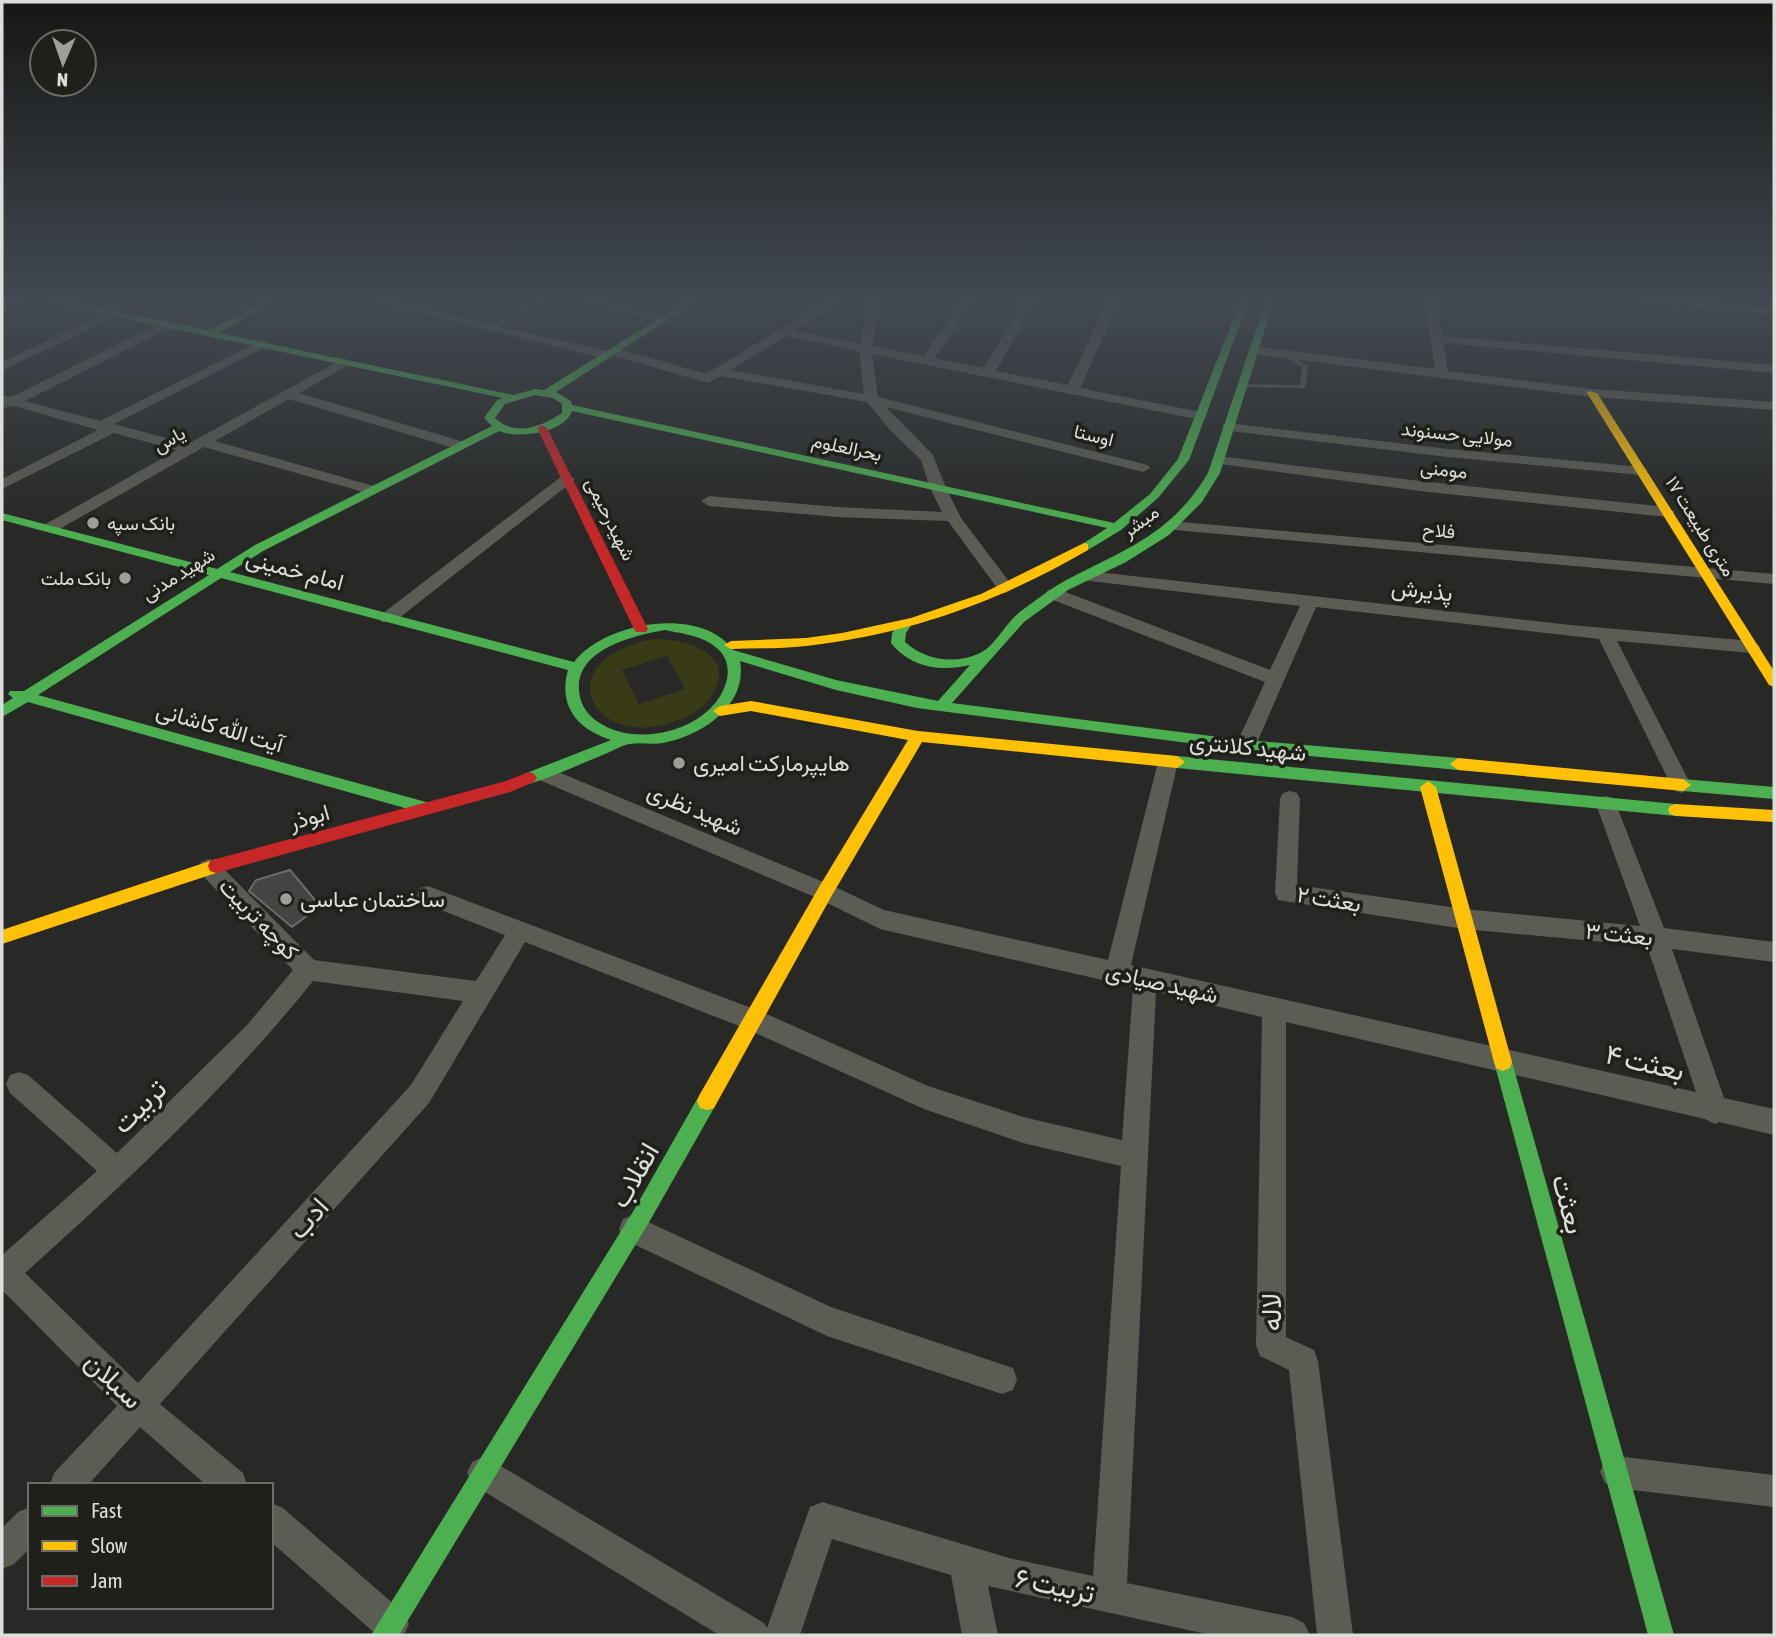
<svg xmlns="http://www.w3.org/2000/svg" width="1776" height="1637" font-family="'Asap Condensed',Vazirmatn,sans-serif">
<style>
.green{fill:#383b16;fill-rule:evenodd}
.building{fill:#444442;stroke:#6b6b69;stroke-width:2}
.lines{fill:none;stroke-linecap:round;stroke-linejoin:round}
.lane{fill:#5b5c53;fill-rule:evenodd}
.street{fill:#5b5c53;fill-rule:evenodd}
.fast{fill:#4caf50;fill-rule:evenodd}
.slow{fill:#ffc107;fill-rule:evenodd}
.jam{fill:#c62828;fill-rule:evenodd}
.poi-dot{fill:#9e9e9b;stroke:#20201b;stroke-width:2.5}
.labels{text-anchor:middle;stroke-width:7;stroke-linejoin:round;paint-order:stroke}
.far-street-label{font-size:19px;fill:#ddddda;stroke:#20201b}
.far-poi-label{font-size:19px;fill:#ddddda;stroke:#20201b;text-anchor:start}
.street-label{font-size:23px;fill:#ddddda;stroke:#20201b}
.poi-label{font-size:23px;fill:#ddddda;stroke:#20201b;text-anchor:start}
.near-street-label{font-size:28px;fill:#ddddda;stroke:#20201b}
</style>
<rect width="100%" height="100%" fill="#282926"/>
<path class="green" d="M652,639C688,638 742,655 709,700C701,710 689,716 678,720C596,754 542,663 652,639ZM667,656L685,689L639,704L622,670Z"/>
<path class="building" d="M290,870L320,906L292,927L249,891L256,880Z"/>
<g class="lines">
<path class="lane" d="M541,300H548L493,329L488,328Z
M1283,353H1287L1308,366L1305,388L1240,387V385L1242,384L1300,385L1302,367L1283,355Z"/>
<path class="street" d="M13,300H28L2,313V305Z
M367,300H386L607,351L613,347L706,374L828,300H842L795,331L860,344L869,300H881L872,346L923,356L963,300H975L934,358L984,368L1024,300H1036L996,371L1068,385L1108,300H1120L1080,388L1201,412L1208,416L1201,420L872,354L878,397L1148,465L1150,468L1143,472L886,407L933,455L946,488L961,518L1014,588L1006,593L1000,592L948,521L837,517L709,506L701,501L709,496L837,507L942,512L930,488L921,460L891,431L867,402L721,376L708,383L612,355L606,359ZM786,336L859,351L864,394L731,370Z
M572,300H592L670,319L664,323Z
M1424,300H1436L1442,336L1774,365V373L1443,343L1448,371L1592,389L1774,402V410L1592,397L1253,354L1247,350L1253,346L1435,369Z
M113,309L117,310V316L2,371V362Z
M167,320L171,321V327L25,401L100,421L262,340L268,344L266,347L114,424L188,444L344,358L351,362L349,365L299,393L464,442L466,445L464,448H454L289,399L215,441L377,487L380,490L377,493H367L204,447L56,531H44L42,528L44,525L177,450L114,433L2,489V479L98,430L14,406L2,408V395L11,397Z
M1228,423L1448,449L1641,467L1648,471L1641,475L1448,457L1223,430V424Z
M1218,456L1420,481L1667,507L1675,512L1667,517L1420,491L1213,463L1211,460Z
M567,474L575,479L572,482L394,622H382L379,618L382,614L562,476Z
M1170,521L1774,574V584L1164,529L1162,526Z
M1088,571L1571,625L1752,641L1761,647L1752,653L1617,641L1691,785L1688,790L1681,793L1674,790L1671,785L1599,639L1316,607L1256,745L1253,750L1246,752L1239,750L1236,745L1265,682L1048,598L1045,594L1048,590H1060L1270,670L1300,606L1082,580L1080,576L1082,572Z
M1168,755L1175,757L1178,762L1131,965L1696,1092L1647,946L1464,929L1278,900L1275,893L1280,799L1283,793L1290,791L1297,793L1300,799L1297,885L1464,909L1640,926L1596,804L1599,798L1606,796L1613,798L1616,804L1664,928L1774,942V962L1672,949L1724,1098L1774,1109V1135L1719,1122L1715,1124L1705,1119L1286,1022V1337L1314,1350L1318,1361L1353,1635H1317L1289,1370L1260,1356L1256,1345L1262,1017L1156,992L1127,1583L1292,1617L1304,1623L1310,1635H1211L988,1586L998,1635H962L951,1575L832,1539L800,1635H719L472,1484L467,1473L472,1462L483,1457L494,1462L764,1623L767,1628L810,1507L822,1502L1009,1558L1093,1576L1121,1166L1023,1143L924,1109L744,1028L525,942L429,1103L160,1404L243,1473L247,1485H206L140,1427L88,1485H50L54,1473L117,1406L2,1290V1255L97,1171L10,1093L6,1084L10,1075L19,1072L28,1075L117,1153L248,1024L293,970L201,874L198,868L201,862L209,859L217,862L314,960L476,981L505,935L420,902L417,895L420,888L428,886L762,1012L928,1086L1023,1117L1122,1140L1133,987L880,929L817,898L537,779L534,774L537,769L544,766L551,769L833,886L884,910L1108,960L1158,762L1161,757ZM313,981L463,1001L411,1085L138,1383L25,1273C127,1181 227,1088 313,981Z
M633,1215L831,1307L1013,1368L1017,1379L1013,1390L1002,1394L827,1336L623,1239L619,1229L623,1219Z
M1616,1456L1774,1475V1507L1616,1488L1605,1483L1600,1472L1605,1461Z
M271,1503L283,1508L403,1612L409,1624L404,1635H377L271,1542Z
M30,1507V1548L14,1564L2,1569V1528L18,1512Z"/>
<path class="fast" d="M45,300H60L208,330L267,300H277L218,333L514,395L535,389L544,390L689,300H699L556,392L571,401L572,405L1114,523L1150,494L1178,459L1241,300H1249L1189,460L1158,498L1121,530L1088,550H1080L1078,547L1107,528L572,411C565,433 518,439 499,431L263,551L230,572L574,662C604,622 701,605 733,650L836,680L938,701L970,665C941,672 911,668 891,643L892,633L900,621H910L912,624L906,633L905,642C925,660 954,665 980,653C996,645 1006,622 1021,611C1034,602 1047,591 1061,583C1122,550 1170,537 1208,473L1266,300H1274L1220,473L1202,502L1169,535L1126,562L1068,590L1024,622L952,703L1235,739L1458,758L1466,764L1458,770L1235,749L917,708L836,690L740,661C748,706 701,736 663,743C652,745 641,742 630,744C622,745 613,751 605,754C580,764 555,776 529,784L524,782L521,778L524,774L611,740C577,729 558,706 568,670L221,578L38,695L426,802L432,804L434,808L432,812L426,814L28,702L2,717V705L13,698L8,694L10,691H24L209,575L2,520V513L217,569L255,545L492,426L484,418L497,400L503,398L49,303ZM535,395L553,398L562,404V413C541,427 515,437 495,418L505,404ZM665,630C684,634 705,636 719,650C727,658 729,669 727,679C716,728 643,748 603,725C592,719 583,710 580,697C570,651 630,636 665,630Z
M1637,300H1668L1774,308V314L1641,303Z
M1177,756L1676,804L1682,806L1684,810L1682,814L1676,816L1177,768L1169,762Z
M1683,779L1774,787V799L1683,791L1675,785Z
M1503,1053L1510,1056L1512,1062L1674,1635H1648L1494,1062L1496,1056Z
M707,1092L714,1094L717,1101L714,1108L648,1224L399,1635H371L634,1210L700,1094Z"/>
<path class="slow" d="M1588,391L1597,393L1774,671V687L1769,685L1587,393Z
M1084,543L1088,544V550C1001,601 907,635 806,646C781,649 756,648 731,649L724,645L731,641L806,638L842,633L911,618L981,594Z
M751,701L918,731L1177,756L1185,762L1177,768L922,742L831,897L714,1108L707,1110L700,1108L697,1101L700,1094L819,887L908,740L751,711L720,716L713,711L720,706Z
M1458,758L1683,779L1691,785L1683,791L1458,770L1450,764Z
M1428,781L1436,787L1512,1062L1510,1068L1503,1071L1496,1068L1494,1062L1420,787Z
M1676,804L1774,810V822L1676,816L1670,814L1668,810L1670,806Z
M216,859L222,861L224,866L222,871L2,944V930Z"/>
<path class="jam" d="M542,425L547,428L648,629L646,632H636L634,629L537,428Z
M529,772L534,774L537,778L534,782L510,792L216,873L210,871L208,866L210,861L216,859L506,781Z"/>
</g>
<linearGradient id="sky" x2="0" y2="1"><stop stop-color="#161715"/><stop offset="0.57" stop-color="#424952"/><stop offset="1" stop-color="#424952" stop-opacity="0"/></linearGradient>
<rect width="1776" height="529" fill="url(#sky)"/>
<g class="poi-dot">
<circle cx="93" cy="523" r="7"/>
<circle cx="125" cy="578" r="7"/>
<circle cx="679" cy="763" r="7"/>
<circle cx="286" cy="899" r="7"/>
</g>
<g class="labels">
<g class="far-street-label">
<text transform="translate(1457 434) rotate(6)" y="7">مولایی حسنوند</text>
<text transform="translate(1094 435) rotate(14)" y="7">اوستا</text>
<text transform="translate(169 439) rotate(-29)" y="7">یاس</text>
<text transform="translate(847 447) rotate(12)" y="7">بحرالعلوم</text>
<text transform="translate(1444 469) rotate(6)" y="7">مومنی</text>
<text transform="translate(611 519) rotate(64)" y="7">شهیدرحیمی</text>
<text transform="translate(1140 521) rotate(-36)" y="7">مبشر</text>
<text transform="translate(1701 526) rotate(58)" y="7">۱۷ متری طبیعت</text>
<text transform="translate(1439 530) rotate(5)" y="7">فلاح</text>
<text transform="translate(178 574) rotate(-32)" y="7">شهید مدنی</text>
</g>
<g class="far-poi-label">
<text x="107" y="530">بانک سپه</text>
<text x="111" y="585" text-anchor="end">بانک ملت</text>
</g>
<g class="street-label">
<text transform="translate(295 570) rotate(15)" y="8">امام خمینی</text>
<text transform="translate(1422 590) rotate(6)" y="8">پذیرش</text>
<text transform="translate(220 727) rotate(16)" y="8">آیت الله کاشانی</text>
<text transform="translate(1248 747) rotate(6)" y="8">شهید کلانتری</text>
<text transform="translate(695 809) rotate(23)" y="8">شهید نظری</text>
<text transform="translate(309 817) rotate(-16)" y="8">ابوذر</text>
<text transform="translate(1329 899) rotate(9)" y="8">بعثت ۲</text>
<text transform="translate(259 919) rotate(46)" y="8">کوچه تربیت</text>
<text transform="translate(1619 934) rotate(6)" y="8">بعثت ۳</text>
<text transform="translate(1162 983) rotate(13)" y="8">شهید صیادی</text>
</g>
<g class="poi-label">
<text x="693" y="771">هایپرمارکت امیری</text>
<text x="300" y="907">ساختمان عباسی</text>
</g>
<g class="near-street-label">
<text transform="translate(1645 1062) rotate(13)" y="10">بعثت ۴</text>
<text transform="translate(139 1106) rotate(-45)" y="10">تربیت</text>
<text transform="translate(634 1175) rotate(-60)" y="10">انقلاب</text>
<text transform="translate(1569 1204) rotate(75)" y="10">بعثت</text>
<text transform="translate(308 1218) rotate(-48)" y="10">ادب</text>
<text transform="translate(1271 1312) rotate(-90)" y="10">لاله</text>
<text transform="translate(114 1380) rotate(44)" y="10">سبلان</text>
<text transform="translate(1055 1585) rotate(12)" y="10">تربیت ۶</text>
</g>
</g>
<rect width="1776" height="1637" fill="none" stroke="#ddddda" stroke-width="7"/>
<rect x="28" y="1483" width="245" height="126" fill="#20201b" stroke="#6c6c67" stroke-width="2"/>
<rect x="42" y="1506" width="35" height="10" fill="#4caf50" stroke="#6c6c67" stroke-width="2"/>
<text x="91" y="1518" font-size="21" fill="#ddddda">Fast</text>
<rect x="42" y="1541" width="35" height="10" fill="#ffc107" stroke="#6c6c67" stroke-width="2"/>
<text x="91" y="1553" font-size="21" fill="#ddddda">Slow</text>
<rect x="42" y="1576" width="35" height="10" fill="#c62828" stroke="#6c6c67" stroke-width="2"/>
<text x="91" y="1588" font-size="21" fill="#ddddda">Jam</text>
<g transform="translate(63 63) rotate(182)"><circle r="33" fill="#20201b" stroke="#6c6c67" stroke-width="2"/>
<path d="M0-5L12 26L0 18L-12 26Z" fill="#9e9e9b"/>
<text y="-10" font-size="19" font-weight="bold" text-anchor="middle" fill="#ddddda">N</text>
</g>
</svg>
